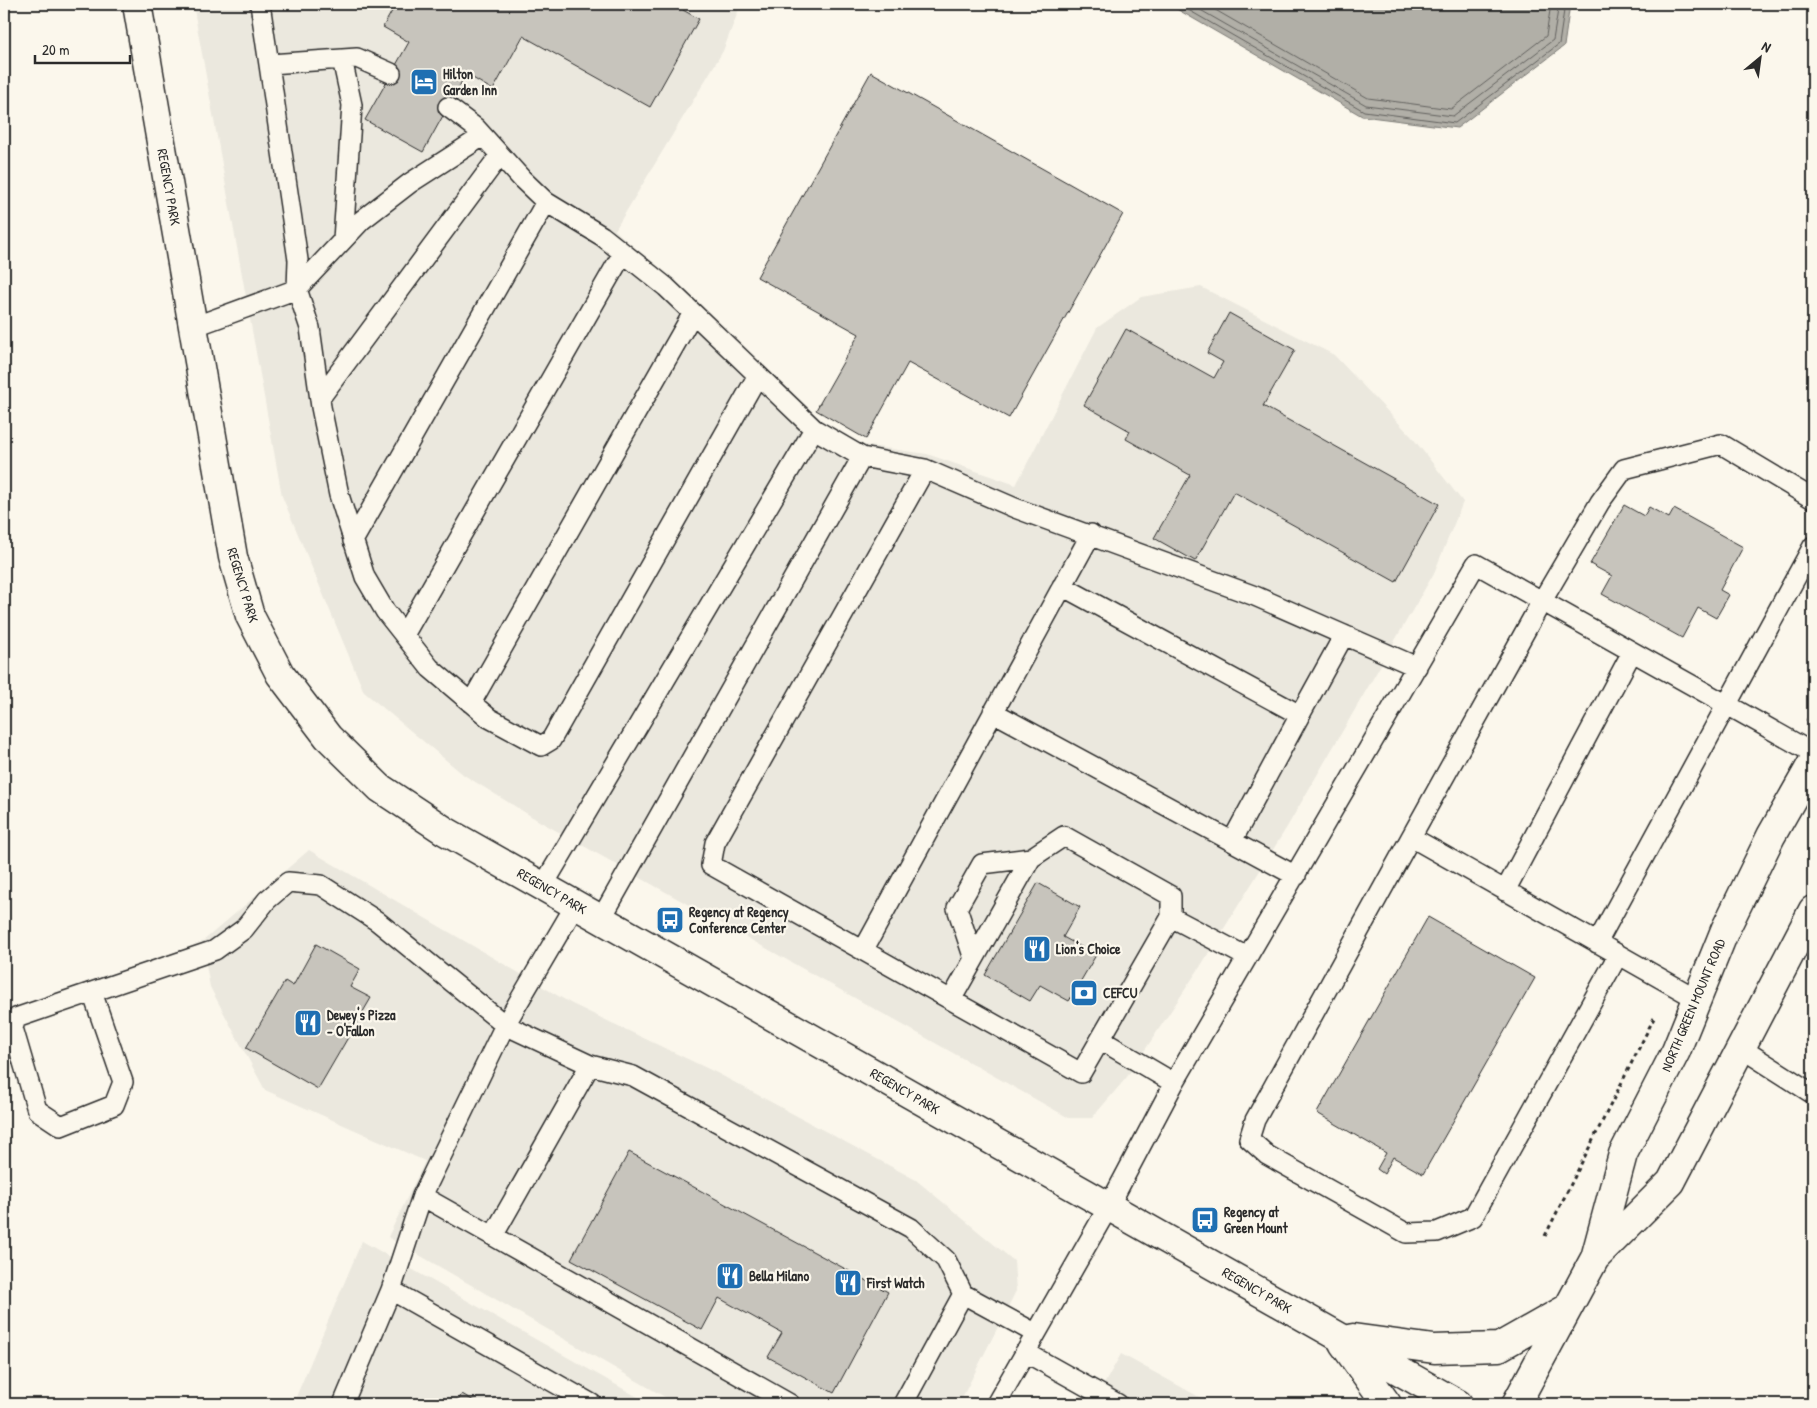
<svg xmlns="http://www.w3.org/2000/svg" width="1817" height="1408" font-family="'Patrick Hand',sans-serif">
<style>
.built{fill:#ebe8de}
.water{fill:#b1afa7;stroke:#7b7a75}
.lines{fill:none;stroke-linecap:round;stroke-linejoin:round}
.shore{stroke:#61605d;stroke-width:1}
.building{fill:#c7c4bc;stroke:#2b2b2b}
.lane-casing{stroke:#2b2b2b;stroke-width:22}
.secondary-casing{stroke:#2b2b2b;stroke-width:31}
.path{stroke:#2b2b2b;stroke-width:3;stroke-dasharray:4 4;stroke-linecap:butt}
.lane{stroke:#fbf7ec;stroke-width:19}
.secondary{stroke:#fbf7ec;stroke-width:28}
.labels{text-anchor:middle;stroke-width:4.5;stroke-linejoin:round;paint-order:stroke}
.poi-label{font-size:14px;font-weight:bold;fill:#2b2b2b;stroke:#fbf7ec;text-anchor:start}
.street-label{font-size:14px;fill:#2b2b2b;stroke:#fbf7ec}
</style>
<rect width="100%" height="100%" fill="#fbf7ec"/>
<filter id="ink" filterUnits="userSpaceOnUse"><feTurbulence type="fractalNoise" baseFrequency=".02" numOctaves="2"/><feDisplacementMap in="SourceGraphic" scale="10" xChannelSelector="R" yChannelSelector="G"/><feConvolveMatrix kernelMatrix="1 2 1 2 8 2 1 2 1" color-interpolation-filters="sRGB"/></filter>
<g filter="url(#ink)">
<path class="built" d="M193,4H741L723,51L615,230L813,417L863,445L927,454L1016,485L1097,328L1141,297L1201,287L1334,355L1412,437L1463,502L1434,573L1287,827L1200,967L1127,1077L1092,1118H1069L539,821L464,775L364,692L282,496Z
M309,850L572,1004L717,1073L916,1180L1014,1261L1016,1291L959,1404H677L388,1237L425,1161L265,1090L210,987L202,942Z
M362,1241L650,1404H293Z
M1121,1354L1212,1404H1093Z"/>
<path class="water" d="M1168,4H1570L1564,46L1457,128L1362,116Z"/>
<g class="lines">
<path class="shore" d="M1178,4L1364,111L1455,123L1559,44L1565,4
M1190,4L1366,105L1453,116L1553,40L1559,4
M1205,4L1368,98L1451,109L1546,36L1551,4"/>
</g>
<path class="building" d="M396,4H685L683,10L699,19L650,107L523,36L493,90L466,74L423,152L365,120L409,42L383,27Z
M871,72L1123,214L1009,418L908,363L866,439L816,410L859,334L757,277Z
M1229,313L1295,350L1263,406L1439,504L1396,582L1234,492L1195,561L1154,538L1190,475L1126,439L1130,431L1084,405L1126,329L1214,378L1223,362L1207,353Z
M1624,505L1644,516L1649,507L1669,518L1674,509L1743,547L1720,590L1729,595L1716,618L1698,608L1682,638L1602,594L1612,576L1590,564Z
M1038,883L1080,907L1063,937L1096,955L1069,1001L1040,985L1030,1001L985,975Z
M1428,917L1535,978L1423,1174L1393,1157L1384,1174L1377,1169L1386,1153L1317,1113Z
M316,944L360,969L350,987L371,998L318,1089L246,1048L285,981L293,986Z
M629,1152L888,1292L834,1393L768,1357L782,1333L719,1298L702,1330L571,1259Z
M462,1394L479,1404H456Z"/>
<g class="lines">
<defs>
<path id="lane" d="M342,59L352,105L343,240
M270,64L357,58L391,73
M448,107L476,128L522,179L546,202L602,236L666,287L814,429L862,457L925,469L1015,508L1255,596L1417,667
M483,136L410,183L362,220L297,289L310,328L321,407L339,495L365,577L385,611L430,668L489,718L541,746L551,740L758,375
M193,327L297,289L298,260L260,4
M320,398L500,155
M925,469L715,843L711,865L1081,1073L1171,917V896L1064,836L1031,858L951,1000
M353,541L546,202
M1062,586L1300,715L1232,841
M404,635L623,253
M471,703L693,313
M993,712L1296,876
M1300,715L1344,635
M1411,837L1255,1120L1249,1139L1267,1155L1406,1233L1437,1232L1473,1217L1618,955
M543,886L814,429
M1505,891L1632,652
M576,904L505,1025L590,1065L633,1076L911,1228L946,1260L963,1294L1035,1333
M1171,917L1247,957
M601,919L862,457
M1597,943L1813,546
M864,949L1091,534
M974,959L957,908L982,864L1031,858
M92,992L123,1082L114,1105L61,1126L37,1110L13,1028L16,1018L215,950L244,929L267,900L288,882L321,885L377,921L505,1025L422,1196L391,1290
M1697,999L1411,837L1542,601L1600,502L1624,469L1721,444L1813,499
M1101,1040L1174,1083
M1741,1048L1813,1094
M422,1196L493,1236L590,1065
M493,1236L790,1404
M1025,1352L1118,1404
M343,1404L391,1290L592,1404
M903,1404L963,1294
M996,1404L1109,1206L1174,1083L1476,564L1813,753"/>
<path id="secondary" d="M137,4L233,557L250,616L280,674L328,737L380,788L445,831L1458,1404
M1596,1257L1671,1182L1813,910
M1353,1338L1434,1349L1499,1347L1568,1308
M1343,1343L1387,1404
M1516,1404L1595,1258L1623,1154L1676,1051L1725,930L1771,836L1813,762"/>
</defs>
<use href="#lane" class="lane-casing"/>
<use href="#secondary" class="secondary-casing"/>
<path class="path" d="M1807,721L1813,709
M1545,1236L1654,1018"/>
<use href="#lane" class="lane"/>
<use href="#secondary" class="secondary"/>
</g>
</g>
<defs>
<symbol id="hotel-square" viewBox="-11 -11 22 22"><rect x="-9" y="-9" width="18" height="18" rx="4" fill="#1f6fb2" stroke="#fbf7ec"/><path d="M-6-4.5h1.5V1H6V5H4.5V3h-9V5H-6ZM-4 0a1.8 1.8 0 1 1 3.6 0ZM.5 0V-2.5h3Q6-2.5 6 0Z" fill="#fff"/></symbol>
<symbol id="bus-square" viewBox="-11 -11 22 22"><rect x="-9" y="-9" width="18" height="18" rx="4" fill="#1f6fb2" stroke="#fbf7ec"/><path d="M-5-6H5V4H4V6H2V4H-2V6H-4V4H-5ZM-3.5-4V0h7V-4ZM-3.5 1.2v1.5H-2V1.2ZM2 1.2v1.5H3.5V1.2Z" fill="#fff"/></symbol>
<symbol id="restaurant-square" viewBox="-11 -11 22 22"><rect x="-9" y="-9" width="18" height="18" rx="4" fill="#1f6fb2" stroke="#fbf7ec"/><path d="M-5-6h1v4h1v-4h1v4h1v-4h1v5L-1.5 .5V6h-2V.5L-5-1ZM5-6V6H3V1.5H1.5Q1.5-4 5-6Z" fill="#fff"/></symbol>
<symbol id="bank-square" viewBox="-11 -11 22 22"><rect x="-9" y="-9" width="18" height="18" rx="4" fill="#1f6fb2" stroke="#fbf7ec"/><path d="M-6-4H6V4H-6ZM0-2.3a2.3 2.3 0 1 0 0 4.6a2.3 2.3 0 1 0 0-4.6Z" fill="#fff"/></symbol>
</defs>
<g fill-rule="evenodd">
<use href="#hotel-square" x="408" y="66" width="32" height="32"/>
<use href="#bus-square" x="654" y="904" width="32" height="32"/>
<use href="#restaurant-square" x="1021" y="933" width="32" height="32"/>
<use href="#bank-square" x="1068" y="977" width="32" height="32"/>
<use href="#restaurant-square" x="292" y="1007" width="32" height="32"/>
<use href="#bus-square" x="1189" y="1204" width="32" height="32"/>
<use href="#restaurant-square" x="714" y="1260" width="32" height="32"/>
<use href="#restaurant-square" x="832" y="1267" width="32" height="32"/>
</g>
<g class="labels">
<g class="poi-label">
<text x="443" y="79">Hilton<tspan x="443" dy="16">Garden Inn</tspan></text>
<text x="689" y="917">Regency at Regency<tspan x="689" dy="16">Conference Center</tspan></text>
<text x="1056" y="954">Lion's Choice</text>
<text x="1103" y="998">CEFCU</text>
<text x="327" y="1020">Dewey's Pizza<tspan x="327" dy="16">- O'Fallon</tspan></text>
<text x="1224" y="1217">Regency at<tspan x="1224" dy="16">Green Mount</tspan></text>
<text x="749" y="1281">Bella Milano</text>
<text x="867" y="1288">First Watch</text>
</g>
<g class="street-label">
<text transform="translate(169 187) rotate(80)" y="5">REGENCY PARK</text>
<text transform="translate(243 585) rotate(73)" y="5">REGENCY PARK</text>
<text transform="translate(552 891) rotate(30)" y="5">REGENCY PARK</text>
<text transform="translate(1693 1005) rotate(-67)" y="5">NORTH GREEN MOUNT ROAD</text>
<text transform="translate(905 1091) rotate(30)" y="5">REGENCY PARK</text>
<text transform="translate(1257 1290) rotate(30)" y="5">REGENCY PARK</text>
</g>
</g>
<rect width="1817" height="1408" fill="none" stroke="#fbf7ec" stroke-width="20"/>
<rect x="10" y="10" width="1797" height="1388" fill="none" stroke="#2b2b2b" stroke-width="2" filter="url(#ink)"/>
<g transform="translate(1760 58) rotate(29)" stroke="#fbf7ec" stroke-width="4" paint-order="stroke">
<path d="M0-4L9 19L0 12L-9 19Z" fill="#2b2b2b"/>
<text y="-8" font-size="14" font-weight="bold" text-anchor="middle" fill="#2b2b2b">N</text>
</g>
<path d="M35 55v8h95v-8" fill="none" stroke="#2b2b2b" stroke-width="2.5"/>
<text x="42" y="55" font-size="15" fill="#2b2b2b" stroke="#fbf7ec" stroke-width="4" paint-order="stroke">20 m</text>
</svg>
